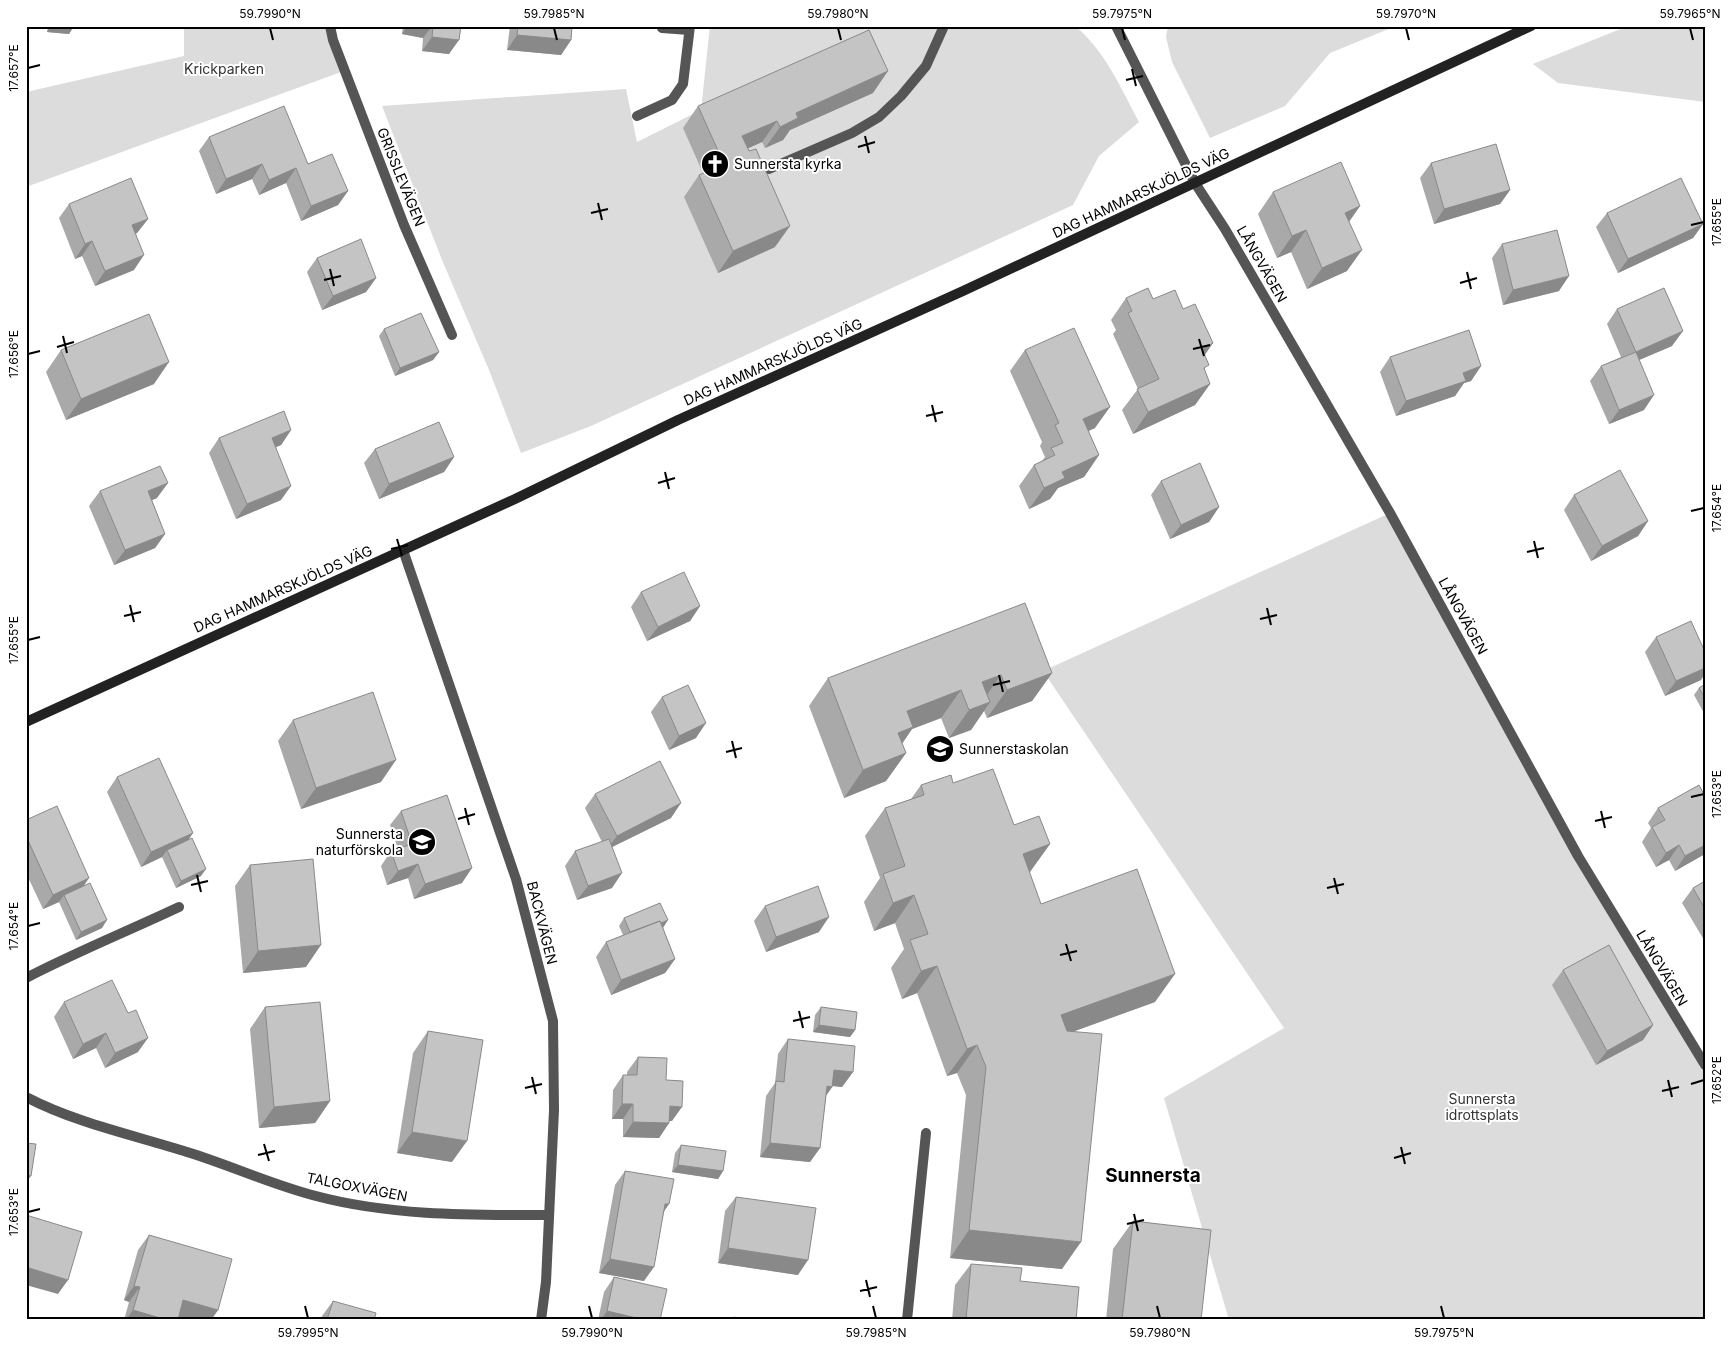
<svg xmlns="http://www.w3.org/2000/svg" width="1731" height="1346" font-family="Inter,sans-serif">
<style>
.green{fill:#dcdcdc}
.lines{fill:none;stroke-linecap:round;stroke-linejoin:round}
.service{stroke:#555;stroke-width:10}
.minor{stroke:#555;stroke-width:10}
.secondary{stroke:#222;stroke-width:10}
.wall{fill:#a9a9a9}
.shaded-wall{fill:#898989}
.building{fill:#c4c4c4;stroke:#898989}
.ticks{fill:none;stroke:#000;stroke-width:2}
.labels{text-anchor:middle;stroke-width:4;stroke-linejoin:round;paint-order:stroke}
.park-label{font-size:14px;fill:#333;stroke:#fff}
.poi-label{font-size:14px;fill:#000;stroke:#fff;text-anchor:start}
.street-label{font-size:14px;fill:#000;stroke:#fff}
.district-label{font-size:19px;font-weight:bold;fill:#000;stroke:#fff}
.neatline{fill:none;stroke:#000;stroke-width:2}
.ticks-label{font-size:12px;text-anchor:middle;fill:#000}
</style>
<rect width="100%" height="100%" fill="#fff"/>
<path class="green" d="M184,26H330L344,71L26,187V92L184,56Z
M710,26H1075C1104,49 1122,90 1139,122L1099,156L1073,205L591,426L521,453L489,370L442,260L382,106L626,89L637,142L701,110Z
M1168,26H1396L1330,53L1285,106L1210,138L1172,62L1166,37Z
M1628,26H1705V102L1558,83L1533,64Z
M1390,513L1578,856L1705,1065V1320H1229L1164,1098L1284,1028L1043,671Z"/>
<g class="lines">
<path class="service" d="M662,28L689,30
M637,116L672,100L683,84L690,26
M769,169L852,133L879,117L901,96L926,66L944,26
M26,978C76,952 128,931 179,907
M907,1320L926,1133"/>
<path class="minor" d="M330,26L333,40L404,225L452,335
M1116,26L1195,183L1225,229L1390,513L1578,856L1705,1065
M403,550L516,879L553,1021L554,1110L546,1282L541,1320
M26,1097C76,1123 133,1135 187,1152C230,1165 272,1185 316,1196C391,1216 471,1215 548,1215"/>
<path class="secondary" d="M26,722L515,499L678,420L963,291L1531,26"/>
</g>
<path class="wall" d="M48,26H74L69,34L47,32Z
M403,26H461L449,54L422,51L423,38L402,34Z
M510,26H572L571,40L561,55L507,50Z
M873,93L790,130L783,140L765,148L762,142L748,148L775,247L718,273L684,197L699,175L703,173L683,128L698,106Z
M209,137L308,164L348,191L338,205L301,221L286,183L259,195L252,179L216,194L199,151Z
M1431,163L1510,190L1500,204L1434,224L1420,178Z
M1273,192L1360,206L1349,222L1347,271L1307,289L1291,252L1277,258L1258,214Z
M69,204L148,219L137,233L135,234L134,270L95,286L82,256L75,259L59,218Z
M1607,213L1703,224L1693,238L1618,273L1596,227Z
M1502,244L1559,291L1503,305L1492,258Z
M317,258L376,278L366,292L322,310L307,272Z
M1126,298L1153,299L1205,355V371L1210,384L1195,405L1133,434L1122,410L1138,389L1113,334L1116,330L1111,320Z
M1617,309L1672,346L1639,360L1644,410L1609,424L1590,381L1601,366L1621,357L1607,324Z
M384,329L439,352L433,360L395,376L379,336Z
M61,350L154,384L66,420L46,372Z
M1025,350L1095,428L1088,431L1099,455L1084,477L1058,488L1050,499L1029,509L1019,486L1034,465L1042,461L1045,457L1040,446L1042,442L1010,371Z
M1390,357L1481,366L1471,381L1464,383L1455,396L1396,416L1380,372Z
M291,430L281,445L276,447L281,500L236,519L209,453L219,438Z
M375,449L454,457L444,472L379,499L364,463Z
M1161,481L1219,507L1209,522L1170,539L1151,495Z
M100,491L157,498L152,500L165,534L155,548L114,565L89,506Z
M1574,495L1648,521L1638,536L1591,561L1564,510Z
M641,592L700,606L690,621L647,641L631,607Z
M1656,637L1701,680L1665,696L1645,652Z
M1052,673L1032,701L987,718L984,711L971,730L949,738L941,718L912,729L902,744L906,753L886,781L844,798L809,706L828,678Z
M1705,684V715L1694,695L1699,688Z
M662,697L696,738L669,750L651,712Z
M293,720L381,782L301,809L278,741Z
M117,777L188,840L201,876L176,888L162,857L141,867L107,792Z
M953,783L1014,825L1050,844L1029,872L1041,904L1155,1002L1074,1031L1062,1269L950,1258L966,1095L957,1073L947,1076L917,993L902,999L891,968L904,949L895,923L874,931L864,902L880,878L865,836L885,808L911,799L921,785Z
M595,794L671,818L612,847V888L577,900L565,866L575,851L602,842L585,808Z
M1658,808L1705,854L1675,871L1669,860L1656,867L1642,842L1651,828L1648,823Z
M401,811L462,883L414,899L408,878L387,885L381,866L391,851L398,849L390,825Z
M26,820L84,886L102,928L76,940L59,902L43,909L26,873Z
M250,865L306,967L243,973L235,886Z
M1705,881V939L1704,940L1682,903L1693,888Z
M765,906L819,932L766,952L754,921Z
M624,918L663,928L675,959L665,973L611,995L596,957L606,942L623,935L619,926Z
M1563,970L1653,1025L1643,1040L1596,1065L1552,985Z
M64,1002L138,1052L105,1068L96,1048L73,1059L54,1017Z
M265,1007L330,1101L315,1123L259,1128L250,1029Z
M821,1007L855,1030L850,1037L813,1032L815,1015Z
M428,1031L452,1162L397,1153L413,1053Z
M788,1039L853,1072L842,1087L833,1086L826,1096L820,1148L810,1162L760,1157L766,1096L775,1083L778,1054Z
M638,1057L666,1080L672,1121H669V1123L659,1138L623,1137V1119H612L613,1090L623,1075H627V1072Z
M681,1145L723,1171L718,1179L672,1172L675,1153Z
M625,1171L664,1212L644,1281L599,1273L615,1185Z
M736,1197L798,1275L718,1263L725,1211Z
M1133,1221L1201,1320H1106L1113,1249Z
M149,1235L218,1310L211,1320H190L179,1316L178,1320H124L129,1302L124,1300L138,1250Z
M971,1264L1020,1281L1076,1320H952L955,1285Z
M614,1277L660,1320H598L604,1292Z
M333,1301L374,1320H321L322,1316Z"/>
<path class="shaded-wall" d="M51,26H74L69,34L47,32Z
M407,26H432L423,38L402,34Z
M517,35L571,40L561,55L507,50Z
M432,37L459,40L449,54L422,51Z
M888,71L873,93L790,130L783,140L765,148L780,127L796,113Z
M777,121L762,142L727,158L742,136Z
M262,164L252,179L216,194L226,179Z
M296,168L286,183L259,195L269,180Z
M1510,190L1500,204L1434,224L1444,209Z
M348,191L338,205L301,221L311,206Z
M1360,206L1345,227V213Z
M148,219L137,233L121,240L132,225Z
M1703,224L1693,238L1618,273L1628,259Z
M790,226L775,247L718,273L733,251Z
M1306,230L1291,252L1277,258L1292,236Z
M92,241L82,256L75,259L85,244Z
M1362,250L1347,271L1307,289L1322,268Z
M144,255L134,270L95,286L105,271Z
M1569,276L1559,291L1503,305L1513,290Z
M376,278L366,292L322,310L333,296Z
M1683,331L1672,346L1625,366L1636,352Z
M1213,343L1198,365L1202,349Z
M439,352L433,360L395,376L400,368Z
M169,362L154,384L66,420L81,399Z
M1481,366L1471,381L1464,383L1455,396L1396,416L1406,401L1463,373Z
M1210,384L1195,405L1133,434L1148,412Z
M1654,395L1644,410L1609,424L1619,410Z
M1110,407L1095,428L1067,441L1083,419Z
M291,430L281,445L262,453L272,438Z
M1099,455L1084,477L1058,488L1050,499L1029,509L1044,488L1062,472Z
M454,457L444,472L379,499L389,484Z
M168,483L157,498L138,506L148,491Z
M291,486L281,500L236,519L247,504Z
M1219,507L1209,522L1170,539L1181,525Z
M1648,521L1638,536L1591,561L1602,546Z
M165,534L155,548L114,565L125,550Z
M700,606L690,621L647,641L658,627Z
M1705,668V674L1701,680L1665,696L1676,681Z
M1052,673L1032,701L987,718L1007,690Z
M1001,675L981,703L982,682Z
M961,690L941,718L912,729L894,755L879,761L907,711Z
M990,702L971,730L949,738L969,710Z
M706,723L696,738L669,750L679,736Z
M906,753L886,781L844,798L863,770Z
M396,760L381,782L301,809L316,788Z
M681,803L671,818L606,850L617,836Z
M193,833L183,848L167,850L162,857L141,867L151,852Z
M1050,844L1030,872L1003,882L1023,854Z
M1679,845L1669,860L1656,867L1666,853Z
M1705,845V854L1675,871L1685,856Z
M418,864L408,878L387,885L398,871Z
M472,868L462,883L414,899L425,884Z
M206,869L201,876L176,888L181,881Z
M622,873L612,888L577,900L588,886Z
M89,878L79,893L64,895L59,902L43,909L53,895Z
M914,895L895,923L874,931L893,903Z
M829,917L819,932L766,952L776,937Z
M107,920L102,928L76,940L81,932Z
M668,920L663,928L632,936Z
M321,945L306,967L243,973L258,951Z
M675,959L665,973L611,995L621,980Z
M937,966L917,993L902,999L921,971Z
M1175,974L1155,1002L1042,1043L1061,1015Z
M819,1025L855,1030L850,1037L813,1032Z
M1653,1025L1643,1040L1596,1065L1607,1051Z
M106,1033L96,1048L73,1059L83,1044Z
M148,1038L138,1052L105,1068L115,1053Z
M977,1045L957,1073L947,1076L967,1049Z
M834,1070L853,1072L842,1087L824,1085Z
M827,1086L832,1087L822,1101Z
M330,1101L315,1123L259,1128L274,1107Z
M622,1104H633L623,1119H612Z
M670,1106L682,1107L672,1121H660Z
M633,1122L669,1123L659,1138L623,1137Z
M412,1132L467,1141L452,1162L397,1153Z
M770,1143L820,1148L810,1162L760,1157Z
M678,1165L723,1171L718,1179L672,1172Z
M26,1175L31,1176L26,1182Z
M665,1204H669L659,1219Z
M969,1230L1081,1242L1062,1269L950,1258Z
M728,1248L808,1260L798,1275L718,1263Z
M610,1259L654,1267L644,1281L599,1273Z
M26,1267L68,1280L58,1294L26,1285Z
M134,1286L140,1287L129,1302L124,1300Z
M183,1300L218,1310L211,1320H190L173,1315Z
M133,1310L167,1320H126Z
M607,1311L645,1320H601Z"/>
<path class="building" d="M433,26H461L459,40L432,37Z
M518,26H572L571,40L517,35Z
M869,30L888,71L796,113L798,118L780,127L777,121L742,136L749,151L756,149L790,226L733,251L699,175L724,164L698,106Z
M284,106L308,164L332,154L348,191L311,206L296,168L269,180L262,164L226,179L209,137Z
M1496,144L1510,190L1444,209L1431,163Z
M1341,162L1360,206L1345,213L1362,250L1322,268L1306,230L1292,236L1273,192Z
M131,178L148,219L132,225L144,255L105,271L92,241L85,244L69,204Z
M1681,178L1703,224L1628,259L1607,213Z
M1557,230L1569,276L1513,290L1502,244Z
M361,239L376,278L333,296L317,258Z
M1148,288L1153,299L1175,290L1183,309L1195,304L1213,343L1202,349L1209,365L1204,368L1210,384L1148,412L1137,389L1159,379L1128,313L1132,311L1126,298Z
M1664,288L1683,331L1636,352L1617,309Z
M421,313L439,352L400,368L384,329Z
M149,314L169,362L81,399L61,350Z
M1074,328L1110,407L1083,419L1099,455L1062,472L1065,478L1044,488L1034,465L1055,455L1051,448L1063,443L1055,425L1059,423L1025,350Z
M1469,330L1481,366L1463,373L1466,381L1406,401L1390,357Z
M1636,352L1654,395L1619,410L1601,366Z
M284,411L291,430L272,438L291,486L247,504L219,438Z
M439,422L454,457L389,484L375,449Z
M1200,463L1219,507L1181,525L1161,481Z
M160,466L168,483L148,491L165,534L125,550L100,491Z
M1620,470L1648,521L1602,546L1574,495Z
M684,572L700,606L658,627L641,592Z
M1025,603L1052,673L1007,690L1001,675L982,682L990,702L969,710L961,690L907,711L913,727L898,733L906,753L863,770L828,678Z
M1691,621L1705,652V668L1676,681L1656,637Z
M1705,684V698L1699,688Z
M688,685L706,723L679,736L662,697Z
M373,692L396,760L316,788L293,720Z
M159,758L193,833L151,852L117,777Z
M660,761L681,803L617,836L595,794Z
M993,769L1014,825L1039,816L1050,844L1023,854L1041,904L1137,869L1175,974L1061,1015L1067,1031L1102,1034L1081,1242L969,1230L986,1067L977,1045L967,1049L937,966L921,971L910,940L928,934L914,895L893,903L883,874L905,866L885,808L924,795L921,785L951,775L953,783Z
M1699,785L1705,796V845L1685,856L1679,845L1666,853L1652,827L1665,820L1658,808Z
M447,795L472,868L425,884L418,864L398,871L391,851L412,844L401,811Z
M57,806L89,878L53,895L26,836V820Z
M192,838L206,869L181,881L167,850Z
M609,839L622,873L588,886L575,851Z
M313,859L321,945L258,951L250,865Z
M1705,881V909L1693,888Z
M90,883L107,920L81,932L64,895Z
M818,886L829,917L776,937L765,906Z
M660,903L668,920L661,923L660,921L630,932L624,918Z
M660,921L675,959L621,980L606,942Z
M1609,945L1653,1025L1607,1051L1563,970Z
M112,980L128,1013L136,1010L148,1038L115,1053L106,1033L83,1044L64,1002Z
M320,1002L330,1101L274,1107L265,1007Z
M821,1007L857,1012L855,1030L819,1025Z
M428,1031L483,1040L467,1141L412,1132Z
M788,1039L855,1046L853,1072L834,1070L832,1087L827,1086L820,1148L770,1143L776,1081L784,1082Z
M638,1057L667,1058L666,1080L683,1081L682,1107L670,1106L669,1123L633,1122V1104H622L623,1075H637Z
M26,1143L36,1144L31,1176L26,1175Z
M681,1145L726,1151L723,1171L678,1165Z
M625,1171L674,1179L669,1204H665L654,1267L610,1259Z
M736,1197L816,1208L808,1260L728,1248Z
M26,1215L82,1232L68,1280L26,1267Z
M1133,1221L1211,1230L1201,1320H1122Z
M149,1235L232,1259L218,1310L183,1300L178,1320H167L133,1310L140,1287L134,1286Z
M971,1264L1022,1268L1020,1281L1079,1287L1076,1320H966Z
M614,1277L667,1289L660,1320H645L607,1311Z
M333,1301L376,1313L374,1320H327Z
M734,1317L745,1320H733Z"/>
<path class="ticks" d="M270,28L273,40M554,28L557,40M838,28L841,40M1122,28L1125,40M1406,28L1409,40M1690,28L1693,40M28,68L40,65M1132,69L1136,86M1126,80L1143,76M865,136L869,153M858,147L875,142M598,203L602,220M591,213L608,209M1691,225L1704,222M330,269L334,286M1467,272L1471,289M324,280L341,276M1460,283L1477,278M63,336L67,353M1199,339L1204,356M57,347L74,342M1193,349L1210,345M28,354L40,351M932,405L936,422M926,416L943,412M665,472L669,489M658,483L675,478M1691,511L1704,508M397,539L402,556M1534,541L1538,558M391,549L408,545M1527,552L1544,548M130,605L134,622M1267,608L1271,625M124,616L141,612M1260,619L1277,615M28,640L40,637M999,675L1003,692M993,685L1010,681M732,741L736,758M726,752L742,748M1691,797L1704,794M465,808L469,825M1601,811L1605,828M458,819L475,814M1595,821L1612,817M197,875L201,892M1334,878L1338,894M191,885L208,881M1327,888L1344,884M28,926L40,923M1066,944L1071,961M1060,955L1077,951M799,1011L803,1028M793,1021L810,1017M532,1077L536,1094M1668,1080L1672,1097M1691,1084L1704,1080M525,1088L542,1084M1662,1091L1679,1087M264,1144L269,1161M1401,1147L1405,1164M258,1155L275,1151M1394,1158L1411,1153M28,1212L40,1209M1134,1214L1138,1231M1127,1224L1144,1220M866,1280L870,1297M860,1291L877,1287M305,1306L308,1318M589,1306L592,1318M873,1306L876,1318M1157,1306L1160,1318M1441,1306L1444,1318"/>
<defs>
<symbol id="church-disc" viewBox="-11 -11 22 22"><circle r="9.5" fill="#000" stroke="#fff"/><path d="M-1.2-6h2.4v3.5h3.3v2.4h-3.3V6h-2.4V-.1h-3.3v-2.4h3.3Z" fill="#fff"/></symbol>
<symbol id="school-disc" viewBox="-11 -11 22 22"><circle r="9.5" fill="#000" stroke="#fff"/><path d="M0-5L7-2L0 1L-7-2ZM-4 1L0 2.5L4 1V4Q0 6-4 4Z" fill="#fff"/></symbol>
</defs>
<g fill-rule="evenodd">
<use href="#church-disc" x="699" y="148" width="32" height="32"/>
<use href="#school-disc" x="924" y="733" width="32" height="32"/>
<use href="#school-disc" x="406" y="826" width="32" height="32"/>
</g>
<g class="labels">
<g class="park-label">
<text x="224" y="74">Krickparken</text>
<text x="1482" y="1104">Sunnersta<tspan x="1482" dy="16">idrottsplats</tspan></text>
</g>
<g class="poi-label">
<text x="734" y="169">Sunnersta kyrka</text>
<text x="959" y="754">Sunnerstaskolan</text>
<text x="403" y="839" text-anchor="end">Sunnersta<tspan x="403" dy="16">naturförskola</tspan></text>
</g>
<g class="street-label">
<text transform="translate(401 177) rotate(68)" y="5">GRISSLEVÄGEN</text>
<text transform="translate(1141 193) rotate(-25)" y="5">DAG HAMMARSKJÖLDS VÄG</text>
<text transform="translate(1262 264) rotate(60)" y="5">LÅNGVÄGEN</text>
<text transform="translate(773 362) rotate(-24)" y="5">DAG HAMMARSKJÖLDS VÄG</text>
<text transform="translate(283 589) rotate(-24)" y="5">DAG HAMMARSKJÖLDS VÄG</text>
<text transform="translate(1463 616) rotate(61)" y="5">LÅNGVÄGEN</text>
<text transform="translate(542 923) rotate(76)" y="5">BACKVÄGEN</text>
<text transform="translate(1662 968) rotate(59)" y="5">LÅNGVÄGEN</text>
<text transform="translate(357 1187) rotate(11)" y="5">TALGOXVÄGEN</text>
</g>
<g class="district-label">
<text x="1153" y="1182">Sunnersta</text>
</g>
</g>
<rect width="1731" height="1346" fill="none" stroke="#ffffff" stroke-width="55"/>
<rect x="28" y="28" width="1676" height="1290" class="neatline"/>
<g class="ticks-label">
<text x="270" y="18">59.7990°N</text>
<text x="554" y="18">59.7985°N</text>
<text x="838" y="18">59.7980°N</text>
<text x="1122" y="18">59.7975°N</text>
<text x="1406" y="18">59.7970°N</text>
<text x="1690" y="18">59.7965°N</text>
<text transform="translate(14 68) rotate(-90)" y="4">17.657°E</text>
<text transform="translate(1717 222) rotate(-90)" y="4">17.655°E</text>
<text transform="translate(14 354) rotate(-90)" y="4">17.656°E</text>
<text transform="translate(1717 508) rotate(-90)" y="4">17.654°E</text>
<text transform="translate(14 640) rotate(-90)" y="4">17.655°E</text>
<text transform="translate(1717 794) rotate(-90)" y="4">17.653°E</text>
<text transform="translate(14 926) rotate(-90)" y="4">17.654°E</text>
<text transform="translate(1717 1080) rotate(-90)" y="4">17.652°E</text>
<text transform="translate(14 1212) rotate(-90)" y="4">17.653°E</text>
<text x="308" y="1337">59.7995°N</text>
<text x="592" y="1337">59.7990°N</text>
<text x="876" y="1337">59.7985°N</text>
<text x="1160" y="1337">59.7980°N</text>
<text x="1444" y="1337">59.7975°N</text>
</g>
</svg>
